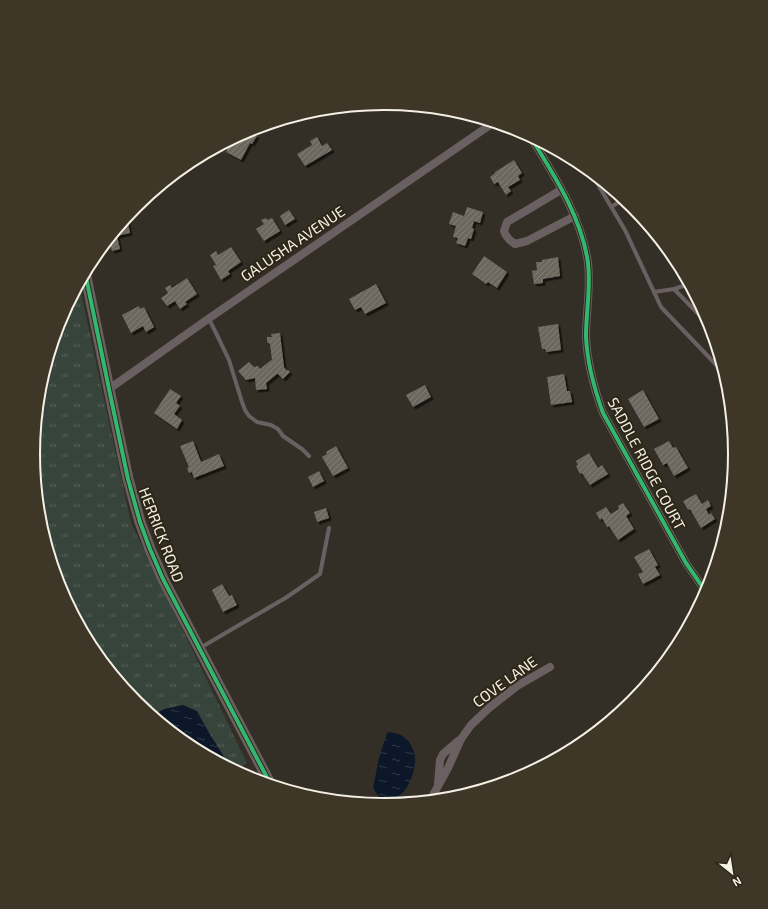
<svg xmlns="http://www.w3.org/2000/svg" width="768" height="909" font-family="'Exo 2',sans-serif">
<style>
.park{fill:url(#park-tufts)}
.water{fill:url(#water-ripples)}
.building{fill:url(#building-hatch);filter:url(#shadow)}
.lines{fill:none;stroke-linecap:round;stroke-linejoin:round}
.service{stroke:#6b6061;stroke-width:4}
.minor{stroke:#6b6061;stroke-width:8}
.tertiary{stroke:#6b6061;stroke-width:11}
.cycleway-casing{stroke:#2e2717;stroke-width:6}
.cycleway{stroke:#33b770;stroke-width:4}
.labels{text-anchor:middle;stroke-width:4;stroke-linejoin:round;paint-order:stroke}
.street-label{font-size:15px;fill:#f5f0e6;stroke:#2e2717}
.rim{fill:none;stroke:#f5f0e6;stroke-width:2}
</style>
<defs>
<pattern id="park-tufts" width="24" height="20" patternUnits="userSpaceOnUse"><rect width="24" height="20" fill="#37443b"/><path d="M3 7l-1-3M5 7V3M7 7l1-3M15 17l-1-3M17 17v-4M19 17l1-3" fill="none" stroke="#555f57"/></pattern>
<pattern id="water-ripples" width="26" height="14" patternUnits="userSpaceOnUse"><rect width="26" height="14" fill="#0c1829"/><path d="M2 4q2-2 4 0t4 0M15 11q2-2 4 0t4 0" fill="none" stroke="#303a48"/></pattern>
<pattern id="building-hatch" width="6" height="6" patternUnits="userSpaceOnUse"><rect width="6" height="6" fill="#6c675e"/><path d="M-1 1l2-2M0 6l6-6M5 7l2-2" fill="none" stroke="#827d75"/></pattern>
<filter id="shadow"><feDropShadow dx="2.5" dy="2.5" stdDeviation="0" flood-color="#0009"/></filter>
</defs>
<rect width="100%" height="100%" fill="#332f26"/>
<path class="park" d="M79,284L131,523L247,763L233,770L189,746L136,703L92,649L60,589L40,523L33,454L40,386L60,320Z"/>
<path class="water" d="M183,705L197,711L208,731L223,755L224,765L189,746L152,716L164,709Z
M389,732C394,733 401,734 404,737C410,741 415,751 415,758C416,769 409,789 400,795C394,799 387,799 379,797L373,788L379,758L387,733Z"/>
<path class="building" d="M248,131L257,136L252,144L250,143L241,160L226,152L233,139Z
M317,137L322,146L327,143L332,150L305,166L297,154L312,145L310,141Z
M514,160L522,173L518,176L520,180L508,187L511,191L506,195L498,182L494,184L490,177L495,173V172Z
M467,207L483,212L480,223L474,221L472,228L474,229L471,239L468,238L465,246L456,243L458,238L453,237L456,226L449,224L453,212L464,216Z
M289,210L295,219L285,225L280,216Z
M127,218L130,233L117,236L120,249L112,251L109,239Z
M266,218L267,220L272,218L280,231L264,241L256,229L264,224L261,220Z
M231,247L241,262L228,271L230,274L221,280L213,266L216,265L210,255L216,251L218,255Z
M484,256L507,272L497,288L488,282L486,284L472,274Z
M558,257L560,276L543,279V283L534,284L532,271L537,270L536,262H542V260Z
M187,278L197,294L185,302L187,304L180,309L175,301L167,306L161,298L168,293L165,288L170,285L172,288Z
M376,284L386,303L365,314L361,307L355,310L349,299Z
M139,306L140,309L144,307L154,327L146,332L143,326L131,333L122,315Z
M558,324L561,350L546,352L545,349H542L538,327Z
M280,333L284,367L286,370H288L290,372L283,379L278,374H277L266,383L267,389L256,390L255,378L246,380L238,371L249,362L254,367L258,366L260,369L270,361L272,360L270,344L267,342V337H272L271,334Z
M564,374L567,391H570L572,402L551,405L547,377Z
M425,385L431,397L413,407L406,395Z
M170,389L181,396L176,403L180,406L174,414L182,420L177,429L154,413Z
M643,390L659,419L644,427L628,399Z
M193,441L201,462L219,454L224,466L194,478L192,472L189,473L187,468L189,467L180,446Z
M669,441L673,448L676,447L688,468L674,476L667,463L663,465L654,449Z
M336,446L348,468L333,476L322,457L327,454L326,452Z
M589,453L598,468L602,465L608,474L590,485L582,473L580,474L576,466L578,465L576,461Z
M319,471L324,481L313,487L308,477Z
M696,494L702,504L708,500L711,506L706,509L709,515L711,513L715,519L701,528L690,509L688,510L683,501Z
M623,503L630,513L626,516L634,529L618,540L609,526L607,527L602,518L600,520L596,513L606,507L611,514L619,509L618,506Z
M326,508L329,518L317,522L314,512Z
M649,549L658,565L655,567L660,575L643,584L638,574L643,572L634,557Z
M222,584L229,596L232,595L237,605L223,612L212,590Z"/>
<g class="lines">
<path class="service" d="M591,173L625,230L661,307L724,373
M611,207L624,199
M674,289L710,326
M654,292L674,289L689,284
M209,319L217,335L229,360L242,402L245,410L249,416L257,422L271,425L278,429L283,436L302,449L309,456
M200,648L287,597L320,574L329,528"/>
<path class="minor" d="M530,136C554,175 582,218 588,263C591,288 586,312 586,336C587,363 594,388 603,413L686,563L706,592
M561,190L507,222L504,231C506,237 510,241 515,244L527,241L575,216
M109,389L208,319L493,123
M438,784L440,760L443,754L458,741
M428,801L432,797L448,768L461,739L471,725L489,708L517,686L550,667"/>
<path class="tertiary" d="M85,272L109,389L128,479L140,522L150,549L163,579L271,785"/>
<defs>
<path id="cycleway" d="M530,136C554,175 582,218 588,263C591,288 586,312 586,336C587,363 594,388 603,413L686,563L706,592
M85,272L109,389L128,479L140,522L150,549L163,579L271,785"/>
</defs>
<use href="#cycleway" class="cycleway-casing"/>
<use href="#cycleway" class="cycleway"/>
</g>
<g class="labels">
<g class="street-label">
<text transform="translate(293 244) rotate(-34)" y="5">GALUSHA AVENUE</text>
<text transform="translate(646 464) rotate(62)" y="5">SADDLE RIDGE COURT</text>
<text transform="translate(161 535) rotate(69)" y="5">HERRICK ROAD</text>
<text transform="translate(505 682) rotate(-36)" y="5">COVE LANE</text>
</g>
</g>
<path d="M0 0H768V909H0ZM40 454a344 344 0 1 1 688 0a344 344 0 1 1-688 0Z" fill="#3e3728" fill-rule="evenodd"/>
<path class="rim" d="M40 454a344 344 0 1 1 688 0a344 344 0 1 1-688 0Z"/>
<g transform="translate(732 873) rotate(150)" stroke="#2e2717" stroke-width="3" paint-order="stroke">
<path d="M0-3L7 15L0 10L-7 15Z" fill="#f5f0e6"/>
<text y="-6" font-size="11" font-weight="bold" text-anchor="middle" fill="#f5f0e6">N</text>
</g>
</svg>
